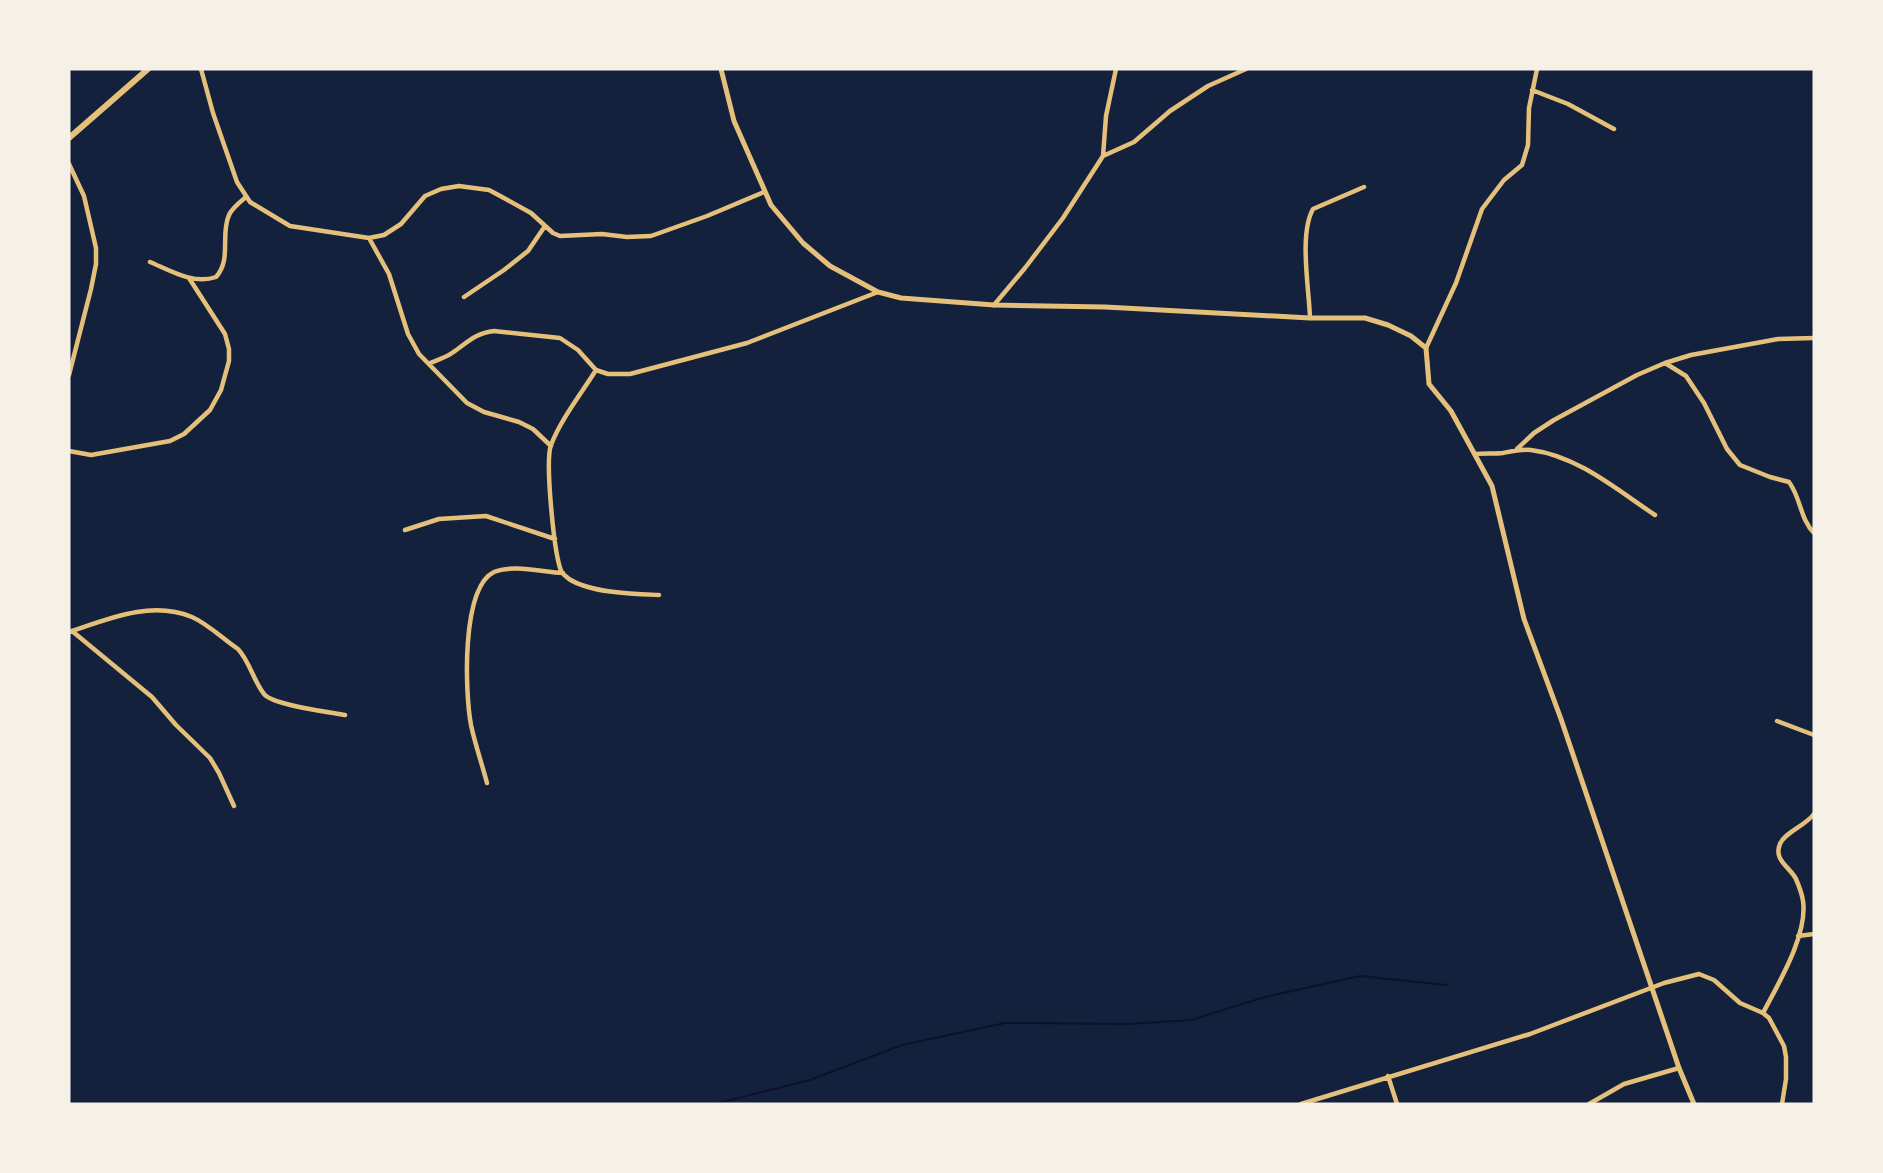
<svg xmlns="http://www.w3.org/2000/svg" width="1883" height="1173" font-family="Inter,sans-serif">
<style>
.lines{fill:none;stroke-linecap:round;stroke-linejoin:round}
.stream{stroke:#0b132b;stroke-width:2}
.minor{stroke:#e5c07b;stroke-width:4.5}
.tertiary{stroke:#e5c07b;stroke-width:5}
.secondary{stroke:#e5c07b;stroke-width:6}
</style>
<rect width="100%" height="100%" fill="#14213d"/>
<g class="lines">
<path class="stream" d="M714,1104L810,1080L902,1045L1005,1023L1129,1024L1191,1020L1265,997L1360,976L1447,985"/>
<path class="minor" d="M201,69L213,113L237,182L250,202L290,226L369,238L384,235L401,224L425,196L441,189L459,186L489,190L504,198L531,213L553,233L560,236L602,234L627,237L651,236L707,216L764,192
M1532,90L1568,104L1614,129
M1103,156L1134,142L1170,111L1208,86L1246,69
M69,164L84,196L96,248V264L91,289L69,375
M369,238L389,274L408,334L419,354L467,403L484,412L519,422L533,429L551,446
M150,262C171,271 194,285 216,277C232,259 220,235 229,215C232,208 240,202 246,197
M464,297L504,270L528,251L545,226
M994,305L1025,268L1063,218L1103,156L1106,116L1116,69
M1310,318C1309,288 1299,234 1313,209L1364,187
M1426,348L1456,283L1482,209L1504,180L1522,165L1528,145L1529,108L1537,69
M430,363C437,360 445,358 452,353C467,343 475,333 494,331L560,338L578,350L596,370L608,374H630L747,343L878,292
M1665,363L1686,376L1704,403L1727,449L1740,465L1770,477L1789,482C1801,498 1800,519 1814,533
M596,370C581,394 561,419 551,445C545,461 554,557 562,573C563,574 568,578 569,579C591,593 633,594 659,595
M1517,449L1534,433L1554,420L1637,375L1665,363L1691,355L1778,339L1814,338
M69,451L91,455L170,441L184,434L210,410L221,390L229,361V349L225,334L189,278
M1475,454C1484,453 1494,454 1503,453C1513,451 1521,449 1531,450C1578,456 1617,490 1655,515
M405,530L439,519L486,516L555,539
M72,631L152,697L176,725L210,758L219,773L234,806
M69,632C108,619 151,600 192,617C208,624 223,639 238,649C250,662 253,680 264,694C272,705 329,712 345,715
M1777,721L1814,735
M487,783C482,764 475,744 471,725C465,693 461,588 494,572C513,564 542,572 563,573
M1798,936L1814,934
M1763,1013C1778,984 1808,935 1803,901C1802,894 1799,886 1796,879C1790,867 1773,860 1780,844C1784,833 1805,826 1814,814
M1388,1076L1397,1104
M1301,1104L1530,1034L1664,983L1699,974L1714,980L1740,1003L1763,1013L1769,1018L1784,1046L1786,1057V1079L1782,1104
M1589,1104L1624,1084L1679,1068"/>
<path class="tertiary" d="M721,69L734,121L771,205L803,243L830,266L878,292L901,298L994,305L1105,307L1310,318H1365L1388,325L1411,336L1426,348L1429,384L1451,411L1492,486L1524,619L1561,719L1679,1068L1694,1104"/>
<path class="secondary" d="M69,138L148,69"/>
</g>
<rect width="1883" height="1173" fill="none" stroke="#f6f1e7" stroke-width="141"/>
</svg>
